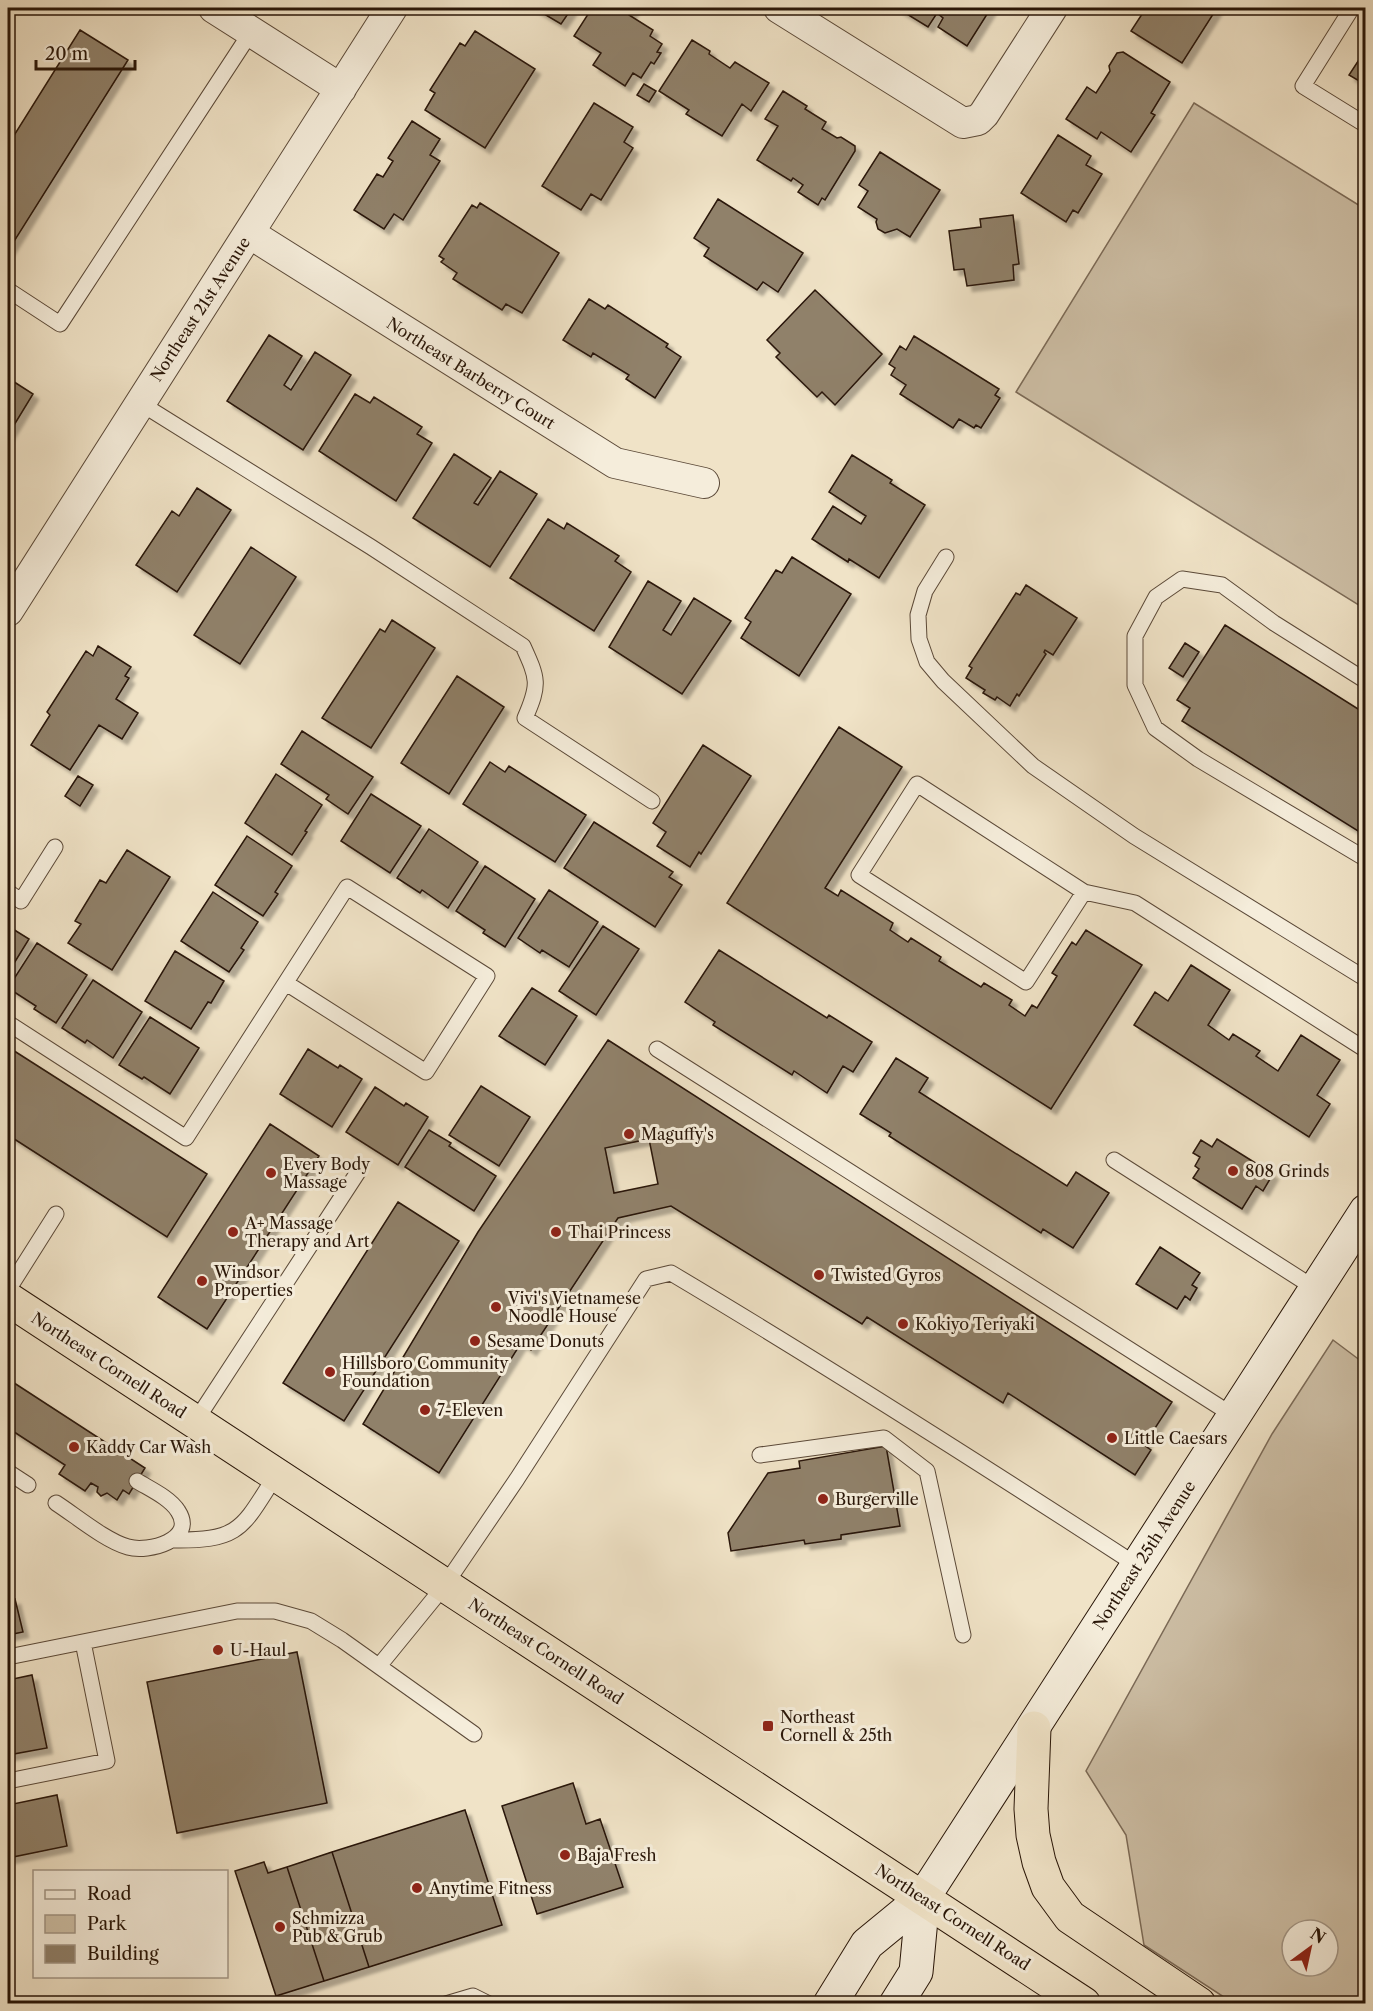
<svg xmlns="http://www.w3.org/2000/svg" width="1373" height="2011" font-family="'Libre Caslon Text',serif">
<style>
.green{fill:#cec0a7;stroke:#7c6b58;stroke-width:1.5;fill-rule:evenodd}
.building{fill:#90816b;stroke:#291608;stroke-width:1.5;fill-rule:evenodd;filter:url(#shadow)}
.lines{fill:none;stroke-linecap:round;stroke-linejoin:round}
.service-casing{stroke:#5b4938;stroke-width:17}
.minor-casing{stroke:#5b4938;stroke-width:32}
.secondary-casing{stroke:#291608;stroke-width:35}
.trunk-casing{stroke:#291608;stroke-width:35}
.service{stroke:#f5eddb;stroke-width:15}
.minor{stroke:#f5eddb;stroke-width:30}
.secondary{stroke:#f5eddb;stroke-width:33}
.trunk{stroke:#f0e3c7;stroke-width:33}
.poi-dot{fill:#8f2418;stroke:#f5eddb;stroke-width:2}
.labels{text-anchor:middle;stroke-width:6;stroke-linejoin:round;paint-order:stroke}
.street-label{font-size:16px;fill:#291608;stroke:#f5eddb}
.poi-label{font-size:16px;fill:#291608;stroke:#f5eddb;text-anchor:start}
</style>
<defs>
<filter id="shadow"><feDropShadow dx="5.5" dy="5.5" stdDeviation="1.5" flood-color="#0004"/></filter>
</defs>
<rect width="100%" height="100%" fill="#f0e3c7"/>
<filter id="stains"><feTurbulence type="fractalNoise" baseFrequency=".00333" numOctaves="4"/><feColorMatrix values="0 0 0 0 .2 0 0 0 0 .09 0 0 0 0 .02 0 0 0 .5 -.17"/></filter>
<radialGradient id="worn" r=".72"><stop offset=".6" stop-color="#630" stop-opacity="0"/><stop offset="1" stop-color="#630" stop-opacity=".3"/></radialGradient>
<path class="green" d="M1194,103L1365,209V609L1016,392Z
M1333,1340L1365,1364V2003H1233L1144,1945L1126,1835L1086,1771L1272,1434ZM1292,1930H1328V1966H1292Z"/>
<path class="building" d="M534,8H572L561,24Z
M592,8H634L629,15L653,30L650,36L662,44L657,52L661,53L654,64L651,62L641,78L633,73L625,86L593,65L601,53L574,36Z
M897,8H991L967,46L938,27L943,18L937,13L928,27Z
M1146,8H1217L1182,63L1131,31Z
M80,30L128,60L8,251V145Z
M475,31L535,69L485,148L425,110L435,93L430,90L460,43L465,46Z
M692,40L710,51L709,54L730,68L735,62L769,83L751,111L742,104L722,136L686,114L689,110L659,91Z
M1366,49V85L1349,75Z
M1123,52L1170,82L1151,113L1155,115L1131,152L1101,132L1097,139L1066,119L1087,87L1096,93L1110,71L1109,66L1117,53Z
M644,84L656,91L649,102L637,95Z
M783,91L807,106L805,109L826,122L822,129L837,138L841,137L855,146V151L825,200L822,198L818,205L798,192L803,185L793,178L791,181L757,160L778,126L765,119Z
M594,103L633,127L624,142L633,148L601,200L591,194L581,210L542,186Z
M412,121L440,139L430,155L440,161L403,220L394,214L384,229L354,210L377,174L383,177L393,161L388,158Z
M1058,135L1091,156L1086,165L1102,174L1078,213L1073,210L1066,222L1021,193Z
M880,152L940,190L910,237L897,229L885,233L878,229L876,222L877,219L858,207L868,191L859,185Z
M718,199L803,253L778,292L763,282L757,290L704,256L709,248L694,238Z
M480,203L559,253L522,313L506,304L502,310L453,279L457,273L441,262L444,259L439,256L472,205L477,208Z
M1013,215L1019,264L1013,265L1014,280L967,286L964,269L954,270L949,231L981,227L980,219Z
M815,290L882,354L835,405L822,392L817,397L776,357L780,353L767,340Z
M589,299L605,309L608,305L668,344L666,347L681,357L655,398L626,379L629,375L593,353L591,357L563,340Z
M269,335L302,356L284,385L291,390L315,352L351,375L303,450L227,401Z
M914,336L999,389L995,395L1000,398L981,428L976,425L974,428L959,419L953,428L900,394L906,385L891,375L895,368L889,364L900,346L906,350Z
M8,378L33,394L8,435Z
M355,394L370,403L374,397L422,427L417,434L432,443L396,501L319,451Z
M454,454L491,478L474,503L478,505L500,471L537,494L490,567L413,518Z
M852,455L892,480L890,483L925,505L879,578L849,559L848,562L812,539L833,506L861,524L866,516L829,492Z
M197,488L231,510L177,592L136,565L172,511L179,516Z
M548,519L564,529L567,523L619,556L615,561L631,572L594,631L510,578Z
M251,547L296,577L240,664L194,635Z
M792,557L851,594L799,676L741,638L751,622L745,618L776,570L782,573Z
M648,581L681,601L663,630L671,635L694,598L731,621L682,694L609,647Z
M1026,585L1077,618L1053,655L1045,650L1044,652L1046,654L1019,696L1017,694L1010,706L997,697L995,700L983,693L985,690L966,678L972,668L969,666L1016,593L1020,595Z
M392,620L435,648L371,748L322,718L380,629L385,632Z
M1225,625L1366,714V836L1182,721L1190,708L1177,700Z
M1185,643L1199,652L1183,677L1169,668Z
M98,646L131,667L125,676L129,678L116,699L138,713L122,739L99,725L70,770L31,745L50,715L47,712L86,651L93,656Z
M457,676L504,707L449,794L401,763Z
M839,727L902,767L825,888L838,896L841,890L893,923L890,930L908,942L911,938L941,957L939,961L981,987L984,983L1012,1000L1009,1005L1025,1016L1032,1005L1037,1008L1057,976L1052,973L1072,942L1076,945L1086,930L1142,965L1051,1109L727,903Z
M302,731L373,777L348,814L326,799L329,795L281,764Z
M703,745L751,776L701,854L699,852L690,867L657,846L666,832L653,823Z
M490,762L505,772L509,766L586,815L555,862L463,804Z
M276,774L322,805L305,831L307,832L292,855L245,823Z
M78,776L93,785L80,806L65,796Z
M371,794L421,826L390,873L341,841Z
M594,822L673,872L669,877L682,885L655,927L564,868Z
M429,829L478,862L448,908L422,890L420,893L397,878Z
M247,836L292,866L275,892L278,894L263,916L215,885Z
M127,850L170,877L112,970L68,943L81,924L75,921L100,880L106,883Z
M485,866L535,899L505,947L483,933L485,930L456,911Z
M549,890L598,922L569,967L542,950L540,953L518,938Z
M213,892L258,922L241,948L244,950L229,972L181,941Z
M8,926L29,939L8,973Z
M603,926L639,949L596,1015L559,991Z
M37,943L87,975L56,1023L34,1009L36,1006L8,988Z
M719,950L827,1018L829,1015L872,1042L853,1072L843,1066L827,1093L794,1071L792,1075L713,1025L715,1022L685,1002Z
M175,951L224,981L211,1003L208,1002L191,1029L145,1001Z
M1191,965L1230,990L1208,1025L1229,1040L1233,1034L1260,1051L1256,1056L1278,1071L1301,1035L1340,1060L1317,1095L1330,1104L1309,1137L1134,1025L1155,992L1168,1001Z
M93,980L142,1012L113,1058L87,1040L85,1043L62,1028Z
M532,988L577,1016L545,1065L499,1036Z
M150,1017L199,1048L170,1094L144,1077L142,1079L119,1065Z
M608,1040L1172,1402L1144,1445L1151,1450L1135,1475L1008,1393L1003,1403L867,1317L862,1324L671,1206L618,1218L531,1350L521,1343L439,1473L363,1424L478,1232ZM649,1139L658,1184L614,1193L605,1148Z
M8,1047L207,1174L167,1237L8,1135Z
M308,1049L338,1068L340,1065L362,1079L332,1127L280,1094Z
M896,1058L928,1078L919,1092L1067,1186L1076,1172L1109,1193L1073,1248L1043,1229L1041,1233L889,1136L891,1133L860,1114Z
M481,1086L530,1117L499,1166L449,1135Z
M375,1087L404,1106L406,1103L428,1117L398,1165L346,1132Z
M270,1124L319,1156L207,1329L158,1297Z
M429,1130L451,1143L449,1146L496,1176L474,1211L405,1167Z
M1217,1139L1273,1174L1263,1191L1256,1186L1242,1209L1193,1178L1199,1169L1195,1166L1200,1157L1193,1153L1201,1140L1212,1147Z
M398,1202L459,1241L344,1421L283,1383Z
M1160,1247L1200,1273L1192,1285L1197,1288L1190,1300L1185,1296L1177,1309L1136,1284Z
M8,1379L145,1468L129,1494L123,1490L117,1500L107,1493L101,1496L97,1492L98,1487L91,1483L85,1491L59,1474L65,1465L8,1428Z
M886,1446L900,1526L841,1535V1539L805,1544L804,1540L731,1551L728,1533L768,1473L800,1468L799,1461Z
M15,1599L23,1632L8,1635V1601Z
M297,1652L327,1803L177,1833L147,1682Z
M32,1675L47,1748L8,1755V1680Z
M573,1783L586,1824L600,1819L623,1887L537,1914L502,1806Z
M57,1795L67,1846L8,1858V1805Z
M465,1810L502,1925L369,1967L332,1852Z
M332,1852L369,1967L324,1981L287,1867Z
M264,1862L268,1873L287,1867L324,1981L276,1996L235,1871Z"/>
<g class="lines">
<defs>
<path id="service" d="M1352,8L1303,86L1366,125
M8,290L60,324L251,32
M140,403L371,547L523,646C538,679 540,684 525,718L652,801
M946,557L925,591L918,615L919,639L927,662L943,681L1033,766L1134,836L1366,979
M1366,681L1274,623L1222,585L1182,579L1156,597L1135,636V685L1155,728L1198,759L1366,859
M8,892L21,901L55,847
M1084,892L1026,982L859,875L917,784L1084,892L1135,903L1366,1050
M8,1023L186,1138L347,887L487,976L426,1072L286,983
M657,1049L1234,1416
M1114,1160L1316,1289
M8,1290L56,1214
M195,1422L358,1172
M760,1455L884,1438L927,1471L963,1635
M8,1472L28,1485
M56,1503C76,1516 106,1541 128,1547C148,1553 197,1540 178,1511C170,1498 150,1489 137,1481
M173,1540C241,1541 242,1528 276,1475
M8,1657L237,1611H275L311,1621L342,1640L474,1734
M379,1666L445,1585L517,1479L646,1279L671,1273C829,1367 984,1466 1138,1566
M8,1781L107,1761L83,1642
M446,2004L473,1996L489,2004"/>
<path id="minor" d="M214,8L341,89
M779,8L963,123L978,120L984,114L1052,8
M249,233L615,463L704,483
M8,611L392,8"/>
<path id="secondary" d="M830,2004L867,1944L923,1898L1366,1211
M896,2004L916,1972L923,1898"/>
<path id="trunk" d="M8,1299L1084,2004
M1034,1728L1031,1809L1033,1835L1039,1862L1048,1887L1070,1917L1199,2004"/>
</defs>
<use href="#service" class="service-casing"/>
<use href="#minor" class="minor-casing"/>
<use href="#secondary" class="secondary-casing"/>
<use href="#trunk" class="trunk-casing"/>
<use href="#service" class="service"/>
<use href="#minor" class="minor"/>
<use href="#secondary" class="secondary"/>
<use href="#trunk" class="trunk"/>
</g>
<g class="poi-dot">
<circle cx="629" cy="1134" r="6"/>
<circle cx="1233" cy="1171" r="6"/>
<circle cx="271" cy="1173" r="6"/>
<circle cx="233" cy="1232" r="6"/>
<circle cx="556" cy="1232" r="6"/>
<circle cx="819" cy="1275" r="6"/>
<circle cx="202" cy="1281" r="6"/>
<circle cx="496" cy="1307" r="6"/>
<circle cx="903" cy="1324" r="6"/>
<circle cx="475" cy="1341" r="6"/>
<circle cx="330" cy="1372" r="6"/>
<circle cx="425" cy="1410" r="6"/>
<circle cx="1112" cy="1438" r="6"/>
<circle cx="74" cy="1447" r="6"/>
<circle cx="823" cy="1499" r="6"/>
<circle cx="218" cy="1650" r="6"/>
<rect x="762" y="1720" width="12" height="12" rx="3"/>
<circle cx="565" cy="1855" r="6"/>
<circle cx="417" cy="1888" r="6"/>
<circle cx="280" cy="1927" r="6"/>
</g>
<g class="labels">
<g class="street-label">
<text transform="translate(200 309) rotate(-57)" y="6">Northeast 21st Avenue</text>
<text transform="translate(471 373) rotate(32)" y="6">Northeast Barberry Court</text>
<text transform="translate(109 1365) rotate(33)" y="6">Northeast Cornell Road</text>
<text transform="translate(1144 1555) rotate(-57)" y="6">Northeast 25th Avenue</text>
<text transform="translate(546 1651) rotate(33)" y="6">Northeast Cornell Road</text>
<text transform="translate(953 1917) rotate(33)" y="6">Northeast Cornell Road</text>
</g>
<g class="poi-label">
<text x="641" y="1140">Maguffy's</text>
<text x="283" y="1170">Every Body<tspan x="283" dy="18">Massage</tspan></text>
<text x="1245" y="1177">808 Grinds</text>
<text x="245" y="1229">A+ Massage<tspan x="245" dy="18">Therapy and Art</tspan></text>
<text x="568" y="1238">Thai Princess</text>
<text x="214" y="1278">Windsor<tspan x="214" dy="18">Properties</tspan></text>
<text x="831" y="1281">Twisted Gyros</text>
<text x="508" y="1304">Vivi's Vietnamese<tspan x="508" dy="18">Noodle House</tspan></text>
<text x="915" y="1330">Kokiyo Teriyaki</text>
<text x="487" y="1347">Sesame Donuts</text>
<text x="342" y="1369">Hillsboro Community<tspan x="342" dy="18">Foundation</tspan></text>
<text x="437" y="1416">7-Eleven</text>
<text x="1124" y="1444">Little Caesars</text>
<text x="86" y="1453">Kaddy Car Wash</text>
<text x="835" y="1505">Burgerville</text>
<text x="230" y="1656">U-Haul</text>
<text x="780" y="1723">Northeast<tspan x="780" dy="18">Cornell &amp; 25th</tspan></text>
<text x="577" y="1861">Baja Fresh</text>
<text x="429" y="1894">Anytime Fitness</text>
<text x="292" y="1924">Schmizza<tspan x="292" dy="18">Pub &amp; Grub</tspan></text>
</g>
</g>
<rect width="1373" height="2011" fill="none" stroke="#f0e3c7" stroke-width="30"/>
<rect x="9" y="9" width="1355" height="1993" fill="none" stroke="#291608" stroke-width="3"/>
<rect x="15" y="15" width="1343" height="1981" fill="none" stroke="#291608" stroke-width="1.5"/>
<rect x="33" y="1870" width="195" height="108" fill="#f5eddb" stroke="#a39787" stroke-width="1.5"/>
<rect x="45" y="1890" width="30" height="9" fill="#f5eddb" stroke="#a39787" stroke-width="1.5"/>
<text x="87" y="1900" font-size="18" fill="#291608">Road</text>
<rect x="45" y="1915" width="30" height="18" fill="#cec0a7" stroke="#a39787" stroke-width="1.5"/>
<text x="87" y="1930" font-size="18" fill="#291608">Park</text>
<rect x="45" y="1945" width="30" height="18" fill="#90816b" stroke="#a39787" stroke-width="1.5"/>
<text x="87" y="1960" font-size="18" fill="#291608">Building</text>
<g transform="translate(1310 1948) rotate(33)"><circle r="28" fill="#f5eddb" stroke="#a39787" stroke-width="1.5"/>
<path d="M0-4.5L10 22L0 15L-10 22Z" fill="#8f2418"/>
<text y="-9" font-size="16" font-weight="bold" text-anchor="middle" fill="#291608">N</text>
</g>
<path d="M36 60v9h99v-9" fill="none" stroke="#291608" stroke-width="3"/>
<text x="45" y="60" font-size="18" fill="#291608" stroke="#f5eddb" stroke-width="4.5" paint-order="stroke">20 m</text>
<rect width="100%" height="100%" filter="url(#stains)"/>
<rect width="100%" height="100%" fill="url(#worn)"/>
</svg>
